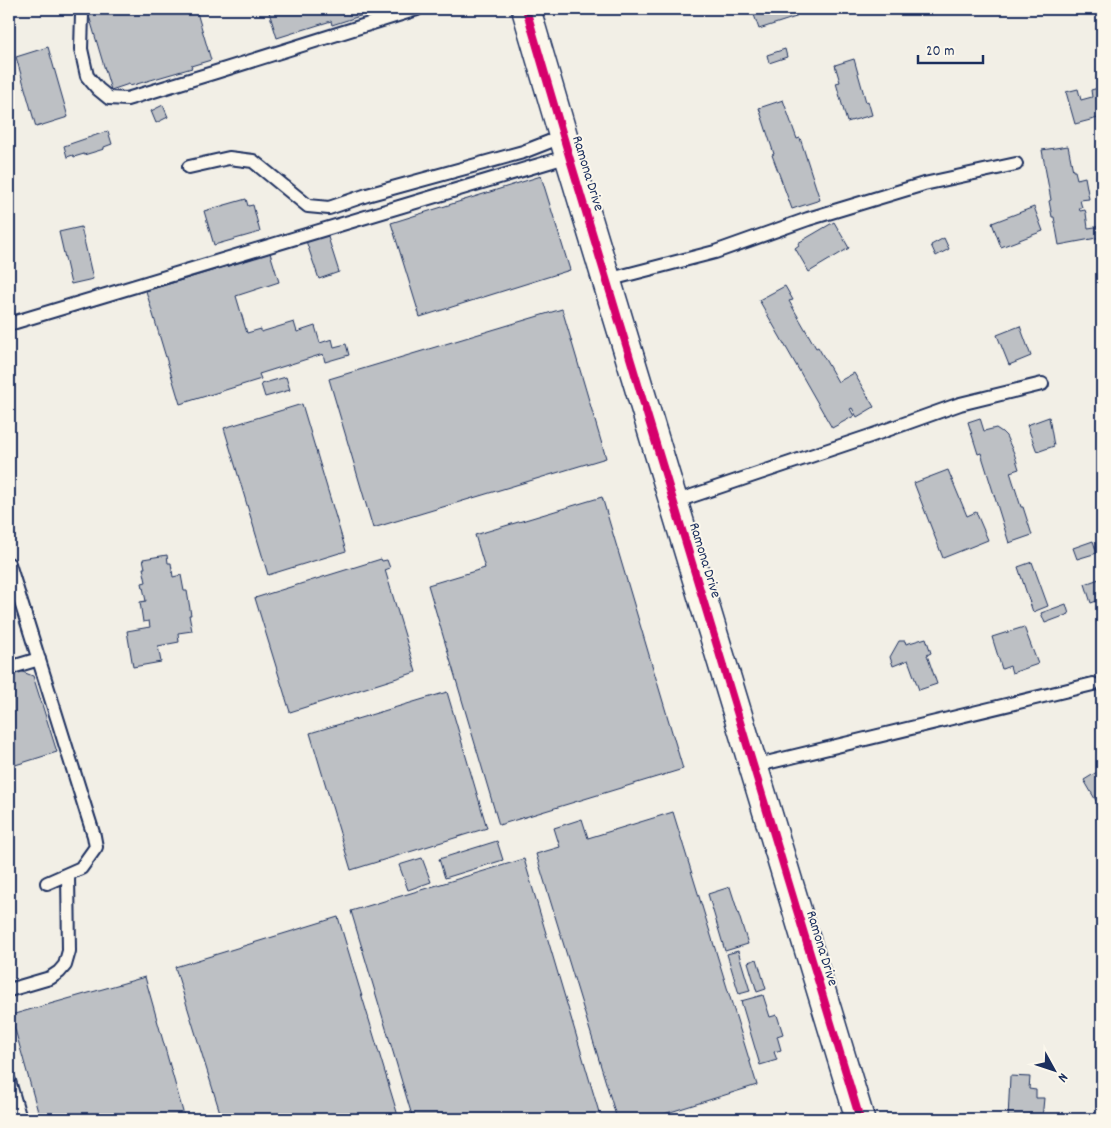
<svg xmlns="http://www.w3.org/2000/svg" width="1111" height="1128" font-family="Dekko,sans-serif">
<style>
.building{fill:#bdc0c4;stroke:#1b2f5e}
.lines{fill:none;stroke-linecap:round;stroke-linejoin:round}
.service-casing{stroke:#1b2f5e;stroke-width:16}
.tertiary-casing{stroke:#1b2f5e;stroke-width:31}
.service{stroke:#fbf7ec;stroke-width:12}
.tertiary{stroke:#fbf7ec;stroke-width:28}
.cycleway-casing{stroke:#fbf7ec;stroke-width:11}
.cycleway{stroke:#d6006c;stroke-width:8}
.labels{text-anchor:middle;stroke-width:4;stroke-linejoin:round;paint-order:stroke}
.street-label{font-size:15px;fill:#1b2f5e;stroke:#fbf7ec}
</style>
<rect width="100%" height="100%" fill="#f2efe6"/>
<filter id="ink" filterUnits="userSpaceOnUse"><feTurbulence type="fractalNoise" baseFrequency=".02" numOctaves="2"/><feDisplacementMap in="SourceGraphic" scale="10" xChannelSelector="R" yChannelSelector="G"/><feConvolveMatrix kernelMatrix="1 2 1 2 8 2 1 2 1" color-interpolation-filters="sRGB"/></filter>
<g filter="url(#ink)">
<path class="building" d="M87,9H196L211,60L191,66L192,68L130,86L129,84L111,90Z
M268,9H361L363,15L332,25L331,21L277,38Z
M752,9H794L796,17L759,29Z
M48,47L68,117L36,127L16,57Z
M785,49L787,57L769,63L767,55Z
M854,59L866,102L868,101L872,115L847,122L836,83L840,82L835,65Z
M1102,87V117L1075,124L1066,92L1078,89L1081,100L1092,97L1091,90Z
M783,100L797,139L800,138L820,200L792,209L772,155L774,154L759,108Z
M163,105L168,117L156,123L151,111Z
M108,131L112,144L104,147V149L84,155V154L74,157L73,155L67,157L64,146Z
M1068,146L1073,171H1075L1077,179L1085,177L1089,199L1080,200L1082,208H1079L1080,211L1085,210L1086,213L1088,228L1102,226V237L1059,245L1054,217H1052L1049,201L1051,200L1042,150Z
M541,176L570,270L420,317L391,223Z
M246,199L248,206L253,205L260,232L214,245L204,211Z
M1034,207L1043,231L1001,247L992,223Z
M834,222L849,248L809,272L795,248L799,245L798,243Z
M81,227L93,279L71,284L59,232Z
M327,234L339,272L319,279L306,241Z
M944,238L949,249L936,256L931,245Z
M270,253L279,282L236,296L247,333L261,329V332L294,322L297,332L315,326L320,343L332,339L334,347L346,344L349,355L325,362L323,354L259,374L261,379L180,404L146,291Z
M785,286L793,300L789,301L816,348L818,347L838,382L854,373L874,407L857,417L852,408L850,409L854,416L832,428L759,300Z
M562,309L606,458L373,528L329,379Z
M1020,326L1031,356L1009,365L997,335Z
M286,377L290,390L265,397L261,384Z
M302,404L346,551L268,575L224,428Z
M1049,417L1054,446L1037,452L1027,425Z
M980,418L984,431L996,428L1002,432L1006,436L1014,453L1019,469L1010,472L1021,507H1023L1032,535L1009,543L981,453L978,454L968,422Z
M948,470L967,516L976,512L988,540L943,558L914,483Z
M602,497L683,769L499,825L428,585L485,568L475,535Z
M1093,541L1097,553L1077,559L1073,548Z
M167,555L168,563H171L173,577L181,575L184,591H187L191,615H189L192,631L178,633L179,642L158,646L161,662L133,667L127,631L150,627L149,621L143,622L140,602L146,601L142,583L146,582L143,568H145L143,559Z
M381,559L382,561L387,560L390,568L385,570L416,672L290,712L255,598Z
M1032,562L1048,606L1033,612L1018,567Z
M1102,578V599L1091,603L1085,584Z
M1066,604L1069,614L1045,623L1041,613Z
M1024,627L1038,664L1012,673L1010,666L1002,669L992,637Z
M926,638L931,653L927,655L937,684L919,690L908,660L893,666L890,657L899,641H905L906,644Z
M20,671L33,676L57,752L9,767V674Z
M447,692L487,828L351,870L310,733Z
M1102,769V811L1084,780Z
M673,812L757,1085L648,1119H617L536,854L560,847L554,828L582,819L588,838Z
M497,841L503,860L445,878L439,859Z
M422,858L431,882L408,890L399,865Z
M524,859L601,1119H413L351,911Z
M730,887L748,944L725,951L708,894Z
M338,917L399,1119H222L175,967Z
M738,951L750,991L739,994L727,954Z
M757,959L766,989L757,992L748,962Z
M145,977L185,1119H40L11,1015Z
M763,995L770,1017L777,1015L783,1034L777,1036L781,1050L774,1052L777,1060L760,1065L741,1001Z
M1010,1076L1030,1077L1029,1089L1036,1090V1098H1044L1042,1119H1008Z"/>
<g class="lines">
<defs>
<path id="service" d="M85,9L82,14L81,49L87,76L98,89L109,98L127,99L216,72L417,9
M189,167L229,158L253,161L308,206L329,208L367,195L523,152L564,136
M607,280L715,252L808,219L924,184L1016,164
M9,324L569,156
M674,502L870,436L960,404L1042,384
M9,564L88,817L94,836L96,847L81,868L47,883
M9,668L39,659
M754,766L1093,684
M9,990L50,978L59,972L65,965L69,951L68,874
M9,1081L20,1119"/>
<path id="tertiary" d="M526,9L569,156L860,1119"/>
</defs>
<use href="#service" class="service-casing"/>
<use href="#tertiary" class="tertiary-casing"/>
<use href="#service" class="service"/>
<use href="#tertiary" class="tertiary"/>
<defs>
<path id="cycleway" d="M526,9L569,156L860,1119"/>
</defs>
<use href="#cycleway" class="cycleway-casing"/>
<use href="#cycleway" class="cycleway"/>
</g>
</g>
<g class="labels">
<g class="street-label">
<text transform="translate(589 173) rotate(73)" y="5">Ramona Drive</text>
<text transform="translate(706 560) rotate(73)" y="5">Ramona Drive</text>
<text transform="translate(823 948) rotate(73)" y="5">Ramona Drive</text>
</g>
</g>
<rect width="1111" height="1128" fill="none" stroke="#fbf7ec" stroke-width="30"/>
<rect x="15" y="15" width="1081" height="1098" fill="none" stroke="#1b2f5e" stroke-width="2" filter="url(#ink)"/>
<g transform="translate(1054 1070) rotate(130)" stroke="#fbf7ec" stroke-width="4" paint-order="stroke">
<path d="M0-4L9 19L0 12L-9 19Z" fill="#1b2f5e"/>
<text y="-8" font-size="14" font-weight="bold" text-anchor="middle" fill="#1b2f5e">N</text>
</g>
<path d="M918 55v8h65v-8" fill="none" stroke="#1b2f5e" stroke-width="2.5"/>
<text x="926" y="55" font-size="15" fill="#1b2f5e" stroke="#fbf7ec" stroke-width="4" paint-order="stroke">20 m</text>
</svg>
